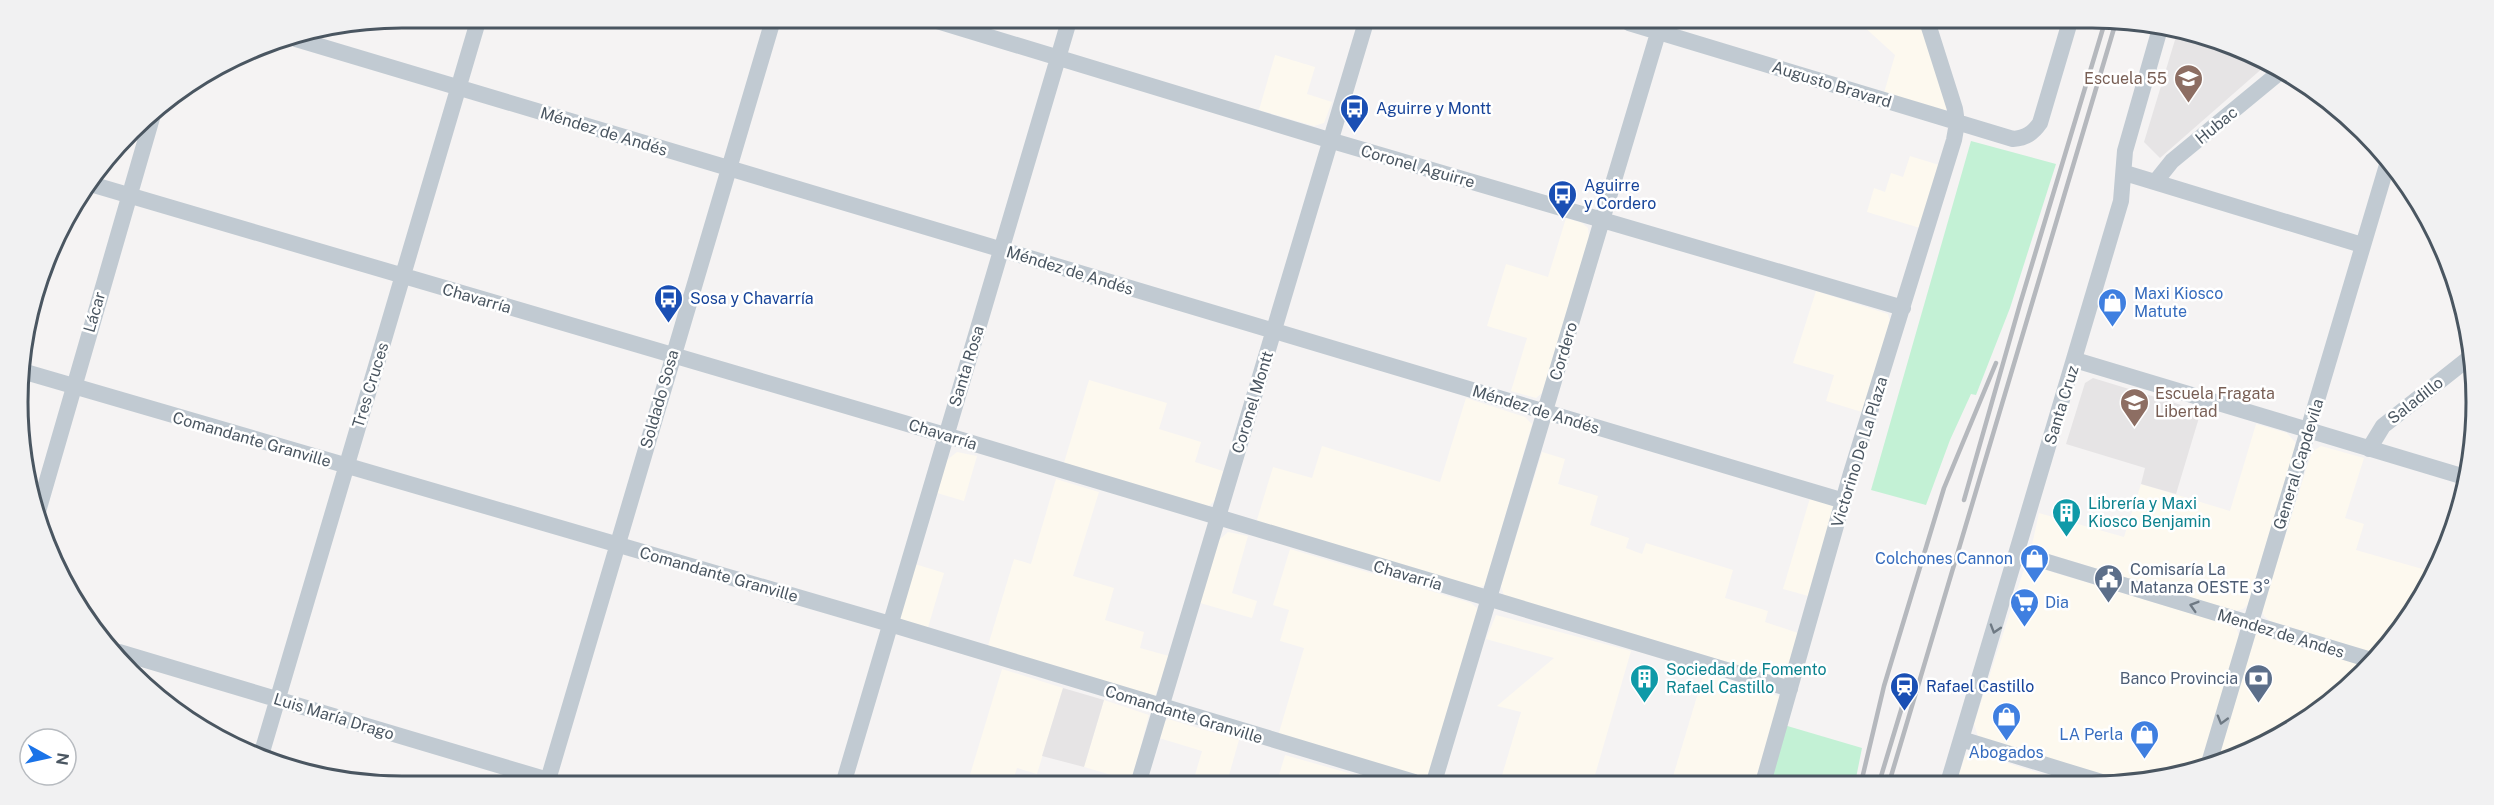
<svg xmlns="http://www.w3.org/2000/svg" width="2494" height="805" font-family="'Public Sans',sans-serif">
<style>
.commercial{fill:#fdf9ef}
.education{fill:#e6e4e5}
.green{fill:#c3f1d5}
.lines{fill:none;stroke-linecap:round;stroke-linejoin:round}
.minor{stroke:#c1cad2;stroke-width:16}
.rail{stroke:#b5b8bd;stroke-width:4.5}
.oneway{stroke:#6e7983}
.labels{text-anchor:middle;stroke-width:5;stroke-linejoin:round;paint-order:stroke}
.education-label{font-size:16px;fill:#785e54;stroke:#fff;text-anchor:end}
.street-label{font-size:16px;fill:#4a5661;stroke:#fff}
.transit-label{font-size:16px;fill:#164399;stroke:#fff;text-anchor:start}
.shop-label{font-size:16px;fill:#366cbe;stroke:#fff;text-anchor:start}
.culture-label{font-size:16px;fill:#0d838f;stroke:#fff;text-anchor:start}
.service-label{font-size:16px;fill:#4e5e75;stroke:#fff;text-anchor:start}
.rim{fill:none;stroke:#4a5661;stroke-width:3}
</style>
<rect width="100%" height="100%" fill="#f5f3f3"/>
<path class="commercial" d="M1861,24H1921L1947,109L1944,111L1884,93L1895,55Z
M1275,55L1315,67L1307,94L1332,102L1324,123L1314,126L1259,110Z
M1910,156L1939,165L1920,228L1867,212L1874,188L1885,192L1891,173L1903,177Z
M1566,218L1582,223L1588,228L1589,238L1542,393L1536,398L1511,391L1527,338L1487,326L1506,264L1548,277Z
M1816,291L1888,314L1890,321L1865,413L1826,401L1834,375L1793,363Z
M1089,380L1167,403L1159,429L1201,442L1195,462L1223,471L1215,500L1210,505L1205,508L1063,466Z
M1466,398L1525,417L1532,424L1485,585L1479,588L1256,523L1273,467L1312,478L1322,446L1440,482Z
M2256,424L2287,433L2295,442V448L2248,604L2243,609L2236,611L2039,551L2032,545L2039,513L2124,537L2141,484L2230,511Z
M2321,446L2364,458L2345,518L2364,524L2356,550L2433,572L2425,594L2376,654L2270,621L2264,616L2262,610L2310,457L2313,451Z
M957,452L977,456L964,501L937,493L947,460Z
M1542,452L1565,459L1558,484L1598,496L1590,525L1629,538L1626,548L1642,554L1646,543L1733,570L1725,598L1768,611L1765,622L1801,634L1787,675L1782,678L1504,596L1501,586Z
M1056,479L1099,492L1073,576L1114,588L1105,620L1144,632L1140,648L1169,656L1155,697L987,649L1014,559L1031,564Z
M1810,498L1833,506L1812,597L1783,589Z
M1228,532L1248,536L1232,593L1257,601L1252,618L1200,603L1218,541Z
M1290,549L1471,603L1478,609L1429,773L1425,776L1418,778L1278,736L1304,648L1280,641L1289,610L1273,605Z
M915,564L944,573L927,631L901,619L900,613Z
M2032,566L2236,627L2239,636L2201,766L2142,784H2130L1978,737L1974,724L2023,572L2026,568Z
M1496,615L1631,651L1593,782H1500L1521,712L1497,706L1554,658L1486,639Z
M2260,633L2366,666L2345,691L2261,747L2217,761L2256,634Z
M1002,669L1063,688L1037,774L1017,768L1013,781H981L969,778Z
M1704,673L1778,696L1780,701L1757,783H1671Z
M1104,700L1149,715L1132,781L1084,767Z
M1168,719L1239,740L1227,782H1193L1202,751L1159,738L1164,722Z
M1970,753L1979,754L2073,784L1956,783L1965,756Z
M1285,755L1380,782H1277Z"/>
<path class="education" d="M2178,30L2265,66L2160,158L2144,142Z
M2093,378L2201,411L2176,494L2141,484L2145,468L2066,444L2085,383Z
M1063,688L1104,700L1084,767L1042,756Z"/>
<path class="green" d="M1971,141L2056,164L2010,308L1976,395L1971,394L1950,440L1926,505L1871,490Z
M1784,725L1862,748L1855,783H1768Z"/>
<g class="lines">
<path class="minor" d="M934,20L1329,140L1903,308
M1629,23L2013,139C2026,138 2033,133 2040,123L2069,25
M296,39L1844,501
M2125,173L2362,245
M2156,181L2172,161L2280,72
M94,185L945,435L1790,689
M2075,360L2468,478
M22,371L890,624L1414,782
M2369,449L2383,426L2469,358
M37,515L154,111
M2018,553L2371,660
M119,652L548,780
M1961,739L2108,784
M262,752L479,18
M2209,763L2387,165
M548,780L773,20
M844,781L1069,21
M1139,781L1366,22
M1434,782L1661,23
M1763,783L1851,473L1954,140L1957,123L1955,109L1928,24
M1948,783L2121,201L2125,151L2161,25"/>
<path class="rail" d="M1964,500L2020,304L2104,25
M1861,783L1884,686L1944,488L1996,363
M1879,783L1902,707
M1889,783L2115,25"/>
</g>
<defs><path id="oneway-chevron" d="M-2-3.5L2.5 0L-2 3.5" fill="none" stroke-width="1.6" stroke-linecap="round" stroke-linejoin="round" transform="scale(1.5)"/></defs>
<g class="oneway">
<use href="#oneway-chevron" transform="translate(2194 606) rotate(-163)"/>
<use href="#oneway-chevron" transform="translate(1995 629) rotate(107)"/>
<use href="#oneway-chevron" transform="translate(2222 720) rotate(106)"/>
</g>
<defs>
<symbol id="school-pin" viewBox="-11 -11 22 30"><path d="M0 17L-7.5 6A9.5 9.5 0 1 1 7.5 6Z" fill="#8d6e63" stroke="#fff"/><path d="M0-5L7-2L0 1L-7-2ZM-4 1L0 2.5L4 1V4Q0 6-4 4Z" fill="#fff"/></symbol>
<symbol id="bus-pin" viewBox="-11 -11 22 30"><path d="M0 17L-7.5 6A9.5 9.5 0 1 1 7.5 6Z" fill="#1a4fb4" stroke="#fff"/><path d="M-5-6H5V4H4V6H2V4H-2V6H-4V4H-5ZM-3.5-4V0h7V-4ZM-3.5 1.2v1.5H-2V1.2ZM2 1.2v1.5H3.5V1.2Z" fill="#fff"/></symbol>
<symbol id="shop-pin" viewBox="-11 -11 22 30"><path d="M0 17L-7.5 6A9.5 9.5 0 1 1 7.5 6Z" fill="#3f7fe0" stroke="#fff"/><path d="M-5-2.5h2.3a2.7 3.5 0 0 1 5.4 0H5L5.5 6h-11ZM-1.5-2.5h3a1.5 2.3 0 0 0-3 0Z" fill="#fff"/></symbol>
<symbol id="building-pin" viewBox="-11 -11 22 30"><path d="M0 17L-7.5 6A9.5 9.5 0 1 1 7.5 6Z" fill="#0f9aa8" stroke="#fff"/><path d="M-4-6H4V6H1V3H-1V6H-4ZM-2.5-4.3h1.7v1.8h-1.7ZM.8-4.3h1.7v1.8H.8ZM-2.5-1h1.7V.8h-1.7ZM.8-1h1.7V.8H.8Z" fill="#fff"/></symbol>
<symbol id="civic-pin" viewBox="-11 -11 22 30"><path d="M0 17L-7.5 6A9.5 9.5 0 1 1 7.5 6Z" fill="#5c6f8a" stroke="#fff"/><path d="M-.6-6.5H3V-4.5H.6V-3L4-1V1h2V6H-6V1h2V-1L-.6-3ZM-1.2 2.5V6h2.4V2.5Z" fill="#fff"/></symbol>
<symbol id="supermarket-pin" viewBox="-11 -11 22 30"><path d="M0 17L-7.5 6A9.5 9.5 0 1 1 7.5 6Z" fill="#3f7fe0" stroke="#fff"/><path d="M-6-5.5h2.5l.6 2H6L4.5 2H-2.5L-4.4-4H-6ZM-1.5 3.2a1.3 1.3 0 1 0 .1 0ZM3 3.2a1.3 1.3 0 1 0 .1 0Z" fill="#fff"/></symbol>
<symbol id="bank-pin" viewBox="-11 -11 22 30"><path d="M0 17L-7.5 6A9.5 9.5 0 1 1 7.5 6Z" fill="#5c6f8a" stroke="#fff"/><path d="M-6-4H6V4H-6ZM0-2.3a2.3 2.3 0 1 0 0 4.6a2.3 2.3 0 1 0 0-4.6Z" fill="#fff"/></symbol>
<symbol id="station-pin" viewBox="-11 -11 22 30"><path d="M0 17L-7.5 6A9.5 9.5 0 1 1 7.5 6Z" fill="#1a4fb4" stroke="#fff"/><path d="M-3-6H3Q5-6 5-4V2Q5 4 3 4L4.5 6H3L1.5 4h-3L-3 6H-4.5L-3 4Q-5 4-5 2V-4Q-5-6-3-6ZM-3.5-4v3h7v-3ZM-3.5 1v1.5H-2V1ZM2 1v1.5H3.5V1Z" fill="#fff"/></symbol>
</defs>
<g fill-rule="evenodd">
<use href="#school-pin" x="2172" y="62" width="33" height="45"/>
<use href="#bus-pin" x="1338" y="92" width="33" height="45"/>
<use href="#bus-pin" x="1546" y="178" width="33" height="45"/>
<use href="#bus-pin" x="652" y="282" width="33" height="45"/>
<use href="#shop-pin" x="2096" y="286" width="33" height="45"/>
<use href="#school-pin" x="2118" y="386" width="33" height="45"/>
<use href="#building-pin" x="2050" y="496" width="33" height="45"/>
<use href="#shop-pin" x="2018" y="542" width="33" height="45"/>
<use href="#civic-pin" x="2092" y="562" width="33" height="45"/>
<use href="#supermarket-pin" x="2008" y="586" width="33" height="45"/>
<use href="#building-pin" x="1628" y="662" width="33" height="45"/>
<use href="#bank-pin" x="2242" y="662" width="33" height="45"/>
<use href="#station-pin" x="1888" y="670" width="33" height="45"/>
<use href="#shop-pin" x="1990" y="700" width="33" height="45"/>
<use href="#shop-pin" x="2128" y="718" width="33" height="45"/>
</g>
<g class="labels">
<g class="education-label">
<text x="2167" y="84">Escuela 55</text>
<text x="2155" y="399" text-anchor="start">Escuela Fragata<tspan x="2155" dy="18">Libertad</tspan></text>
</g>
<g class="street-label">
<text transform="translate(1832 84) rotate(17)" y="6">Augusto Bravard</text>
<text transform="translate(2216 125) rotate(-39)" y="6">Hubac</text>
<text transform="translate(604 131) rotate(17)" y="6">Méndez de Andés</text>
<text transform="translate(1418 166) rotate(16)" y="6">Coronel Aguirre</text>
<text transform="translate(1070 270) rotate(17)" y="6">Méndez de Andés</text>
<text transform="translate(477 298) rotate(16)" y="6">Chavarría</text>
<text transform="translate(94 312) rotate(-74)" y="6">Lácar</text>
<text transform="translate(1563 351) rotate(-73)" y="6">Cordero</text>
<text transform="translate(966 366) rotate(-73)" y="6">Santa Rosa</text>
<text transform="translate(370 385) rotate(-73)" y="6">Tres Cruces</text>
<text transform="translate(659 399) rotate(-74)" y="6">Soldado Sosa</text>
<text transform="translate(2415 400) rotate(-38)" y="6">Saladillo</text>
<text transform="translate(1252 402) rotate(-73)" y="6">Coronel Montt</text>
<text transform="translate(2061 405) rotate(-73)" y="6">Santa Cruz</text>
<text transform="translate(1536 409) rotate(17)" y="6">Méndez de Andés</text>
<text transform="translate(943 434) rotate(17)" y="6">Chavarría</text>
<text transform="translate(252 439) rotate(16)" y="6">Comandante Granville</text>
<text transform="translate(1859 452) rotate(-73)" y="6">Victorino De La Plaza</text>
<text transform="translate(2298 464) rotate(-73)" y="6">General Capdevila</text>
<text transform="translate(719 574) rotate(16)" y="6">Comandante Granville</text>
<text transform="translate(1408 575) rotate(16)" y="6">Chavarría</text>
<text transform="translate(2281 633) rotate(17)" y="6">Mendez de Andes</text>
<text transform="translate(1184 714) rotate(17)" y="6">Comandante Granville</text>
<text transform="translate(334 716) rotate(17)" y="6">Luis María Drago</text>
</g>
<g class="transit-label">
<text x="1376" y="114">Aguirre y Montt</text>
<text x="1584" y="191">Aguirre<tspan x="1584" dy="18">y Cordero</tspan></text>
<text x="690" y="304">Sosa y Chavarría</text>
<text x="1926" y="692">Rafael Castillo</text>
</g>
<g class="shop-label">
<text x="2134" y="299">Maxi Kiosco<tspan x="2134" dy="18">Matute</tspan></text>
<text x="2013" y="564" text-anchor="end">Colchones Cannon</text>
<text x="2045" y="608">Dia</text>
<text x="2123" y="740" text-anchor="end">LA Perla</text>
<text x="2006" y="758" text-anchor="middle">Abogados</text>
</g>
<g class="culture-label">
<text x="2088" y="509">Librería y Maxi<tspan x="2088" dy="18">Kiosco Benjamin</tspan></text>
<text x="1666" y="675">Sociedad de Fomento<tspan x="1666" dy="18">Rafael Castillo</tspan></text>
</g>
<g class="service-label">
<text x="2130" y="575">Comisaría La<tspan x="2130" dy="18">Matanza OESTE 3°</tspan></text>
<text x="2238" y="684" text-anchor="end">Banco Provincia</text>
</g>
</g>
<path d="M0 0H2494V805H0ZM402 28H2092A374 374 0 0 1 2466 402V402A374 374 0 0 1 2092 776H402A374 374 0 0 1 28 402V402A374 374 0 0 1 402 28Z" fill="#f1f1f2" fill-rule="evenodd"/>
<path class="rim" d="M402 28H2092A374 374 0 0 1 2466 402V402A374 374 0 0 1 2092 776H402A374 374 0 0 1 28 402V402A374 374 0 0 1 402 28Z"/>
<g transform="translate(48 757) rotate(98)"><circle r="28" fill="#ffffff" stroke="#b7bbc0" stroke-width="1.5"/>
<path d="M0-4.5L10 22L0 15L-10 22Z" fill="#1a73e8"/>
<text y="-9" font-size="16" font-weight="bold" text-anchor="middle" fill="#4a5661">N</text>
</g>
</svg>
